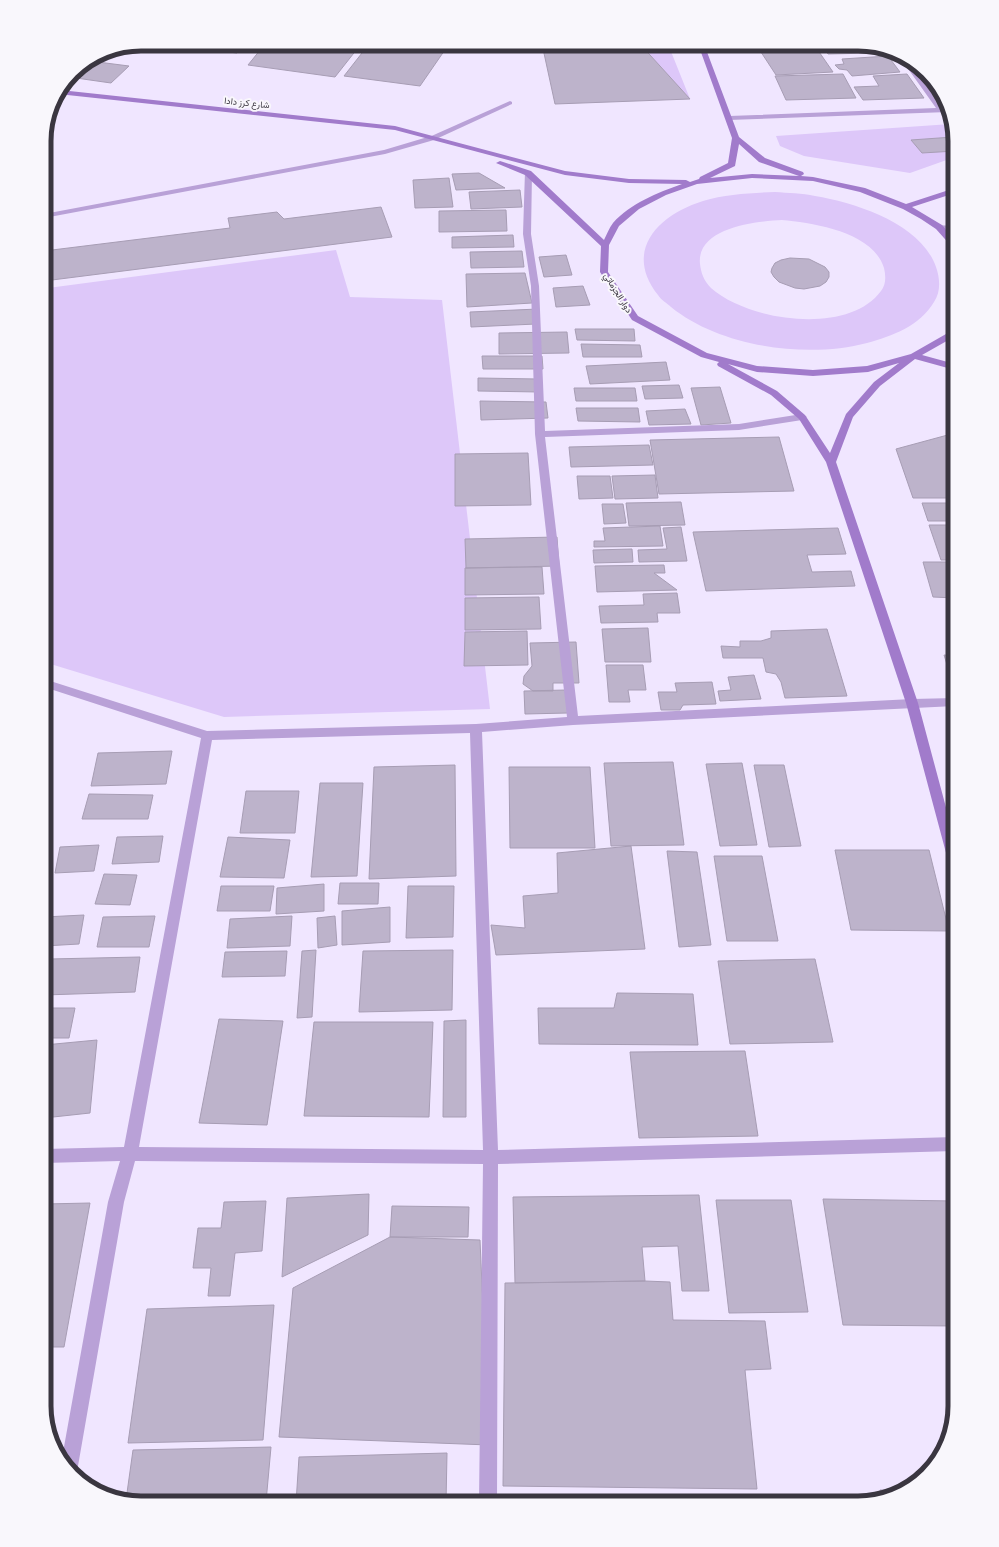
<svg xmlns="http://www.w3.org/2000/svg" width="999" height="1547" font-family="Overpass,Vazirmatn,sans-serif">
<style>
.green{fill:#ddc7f9;fill-rule:evenodd}
.building{fill:#bdb3cb;stroke:#a79db4}
.lines{fill:none;stroke-linecap:round;stroke-linejoin:round}
.lane{fill:#b9a1d7;fill-rule:evenodd}
.street{fill:#b9a1d7;fill-rule:evenodd}
.secondary{fill:#a17bcb;fill-rule:evenodd}
.labels{text-anchor:middle;stroke-width:4;stroke-linejoin:round;paint-order:stroke}
.far-street-label{font-size:9px;fill:#3a3640;stroke:#f9f7fc}
.rim{fill:none;stroke:#3a3640;stroke-width:5}
</style>
<rect width="100%" height="100%" fill="#f0e6ff"/>
<path class="green" d="M640,44H668L690,99Z
M951,124L955,141V157L910,173L804,156L780,146L776,136Z
M775,192C788,193 802,193 815,196C857,203 921,224 936,267C940,278 941,292 934,302C920,326 892,336 867,343C807,359 720,347 671,307C667,303 661,300 658,295C623,251 658,215 703,201C726,194 751,193 775,192ZM782,220C814,223 873,232 884,268C886,276 886,285 881,291C848,336 748,321 711,288C704,281 701,273 700,264C696,227 758,221 782,220Z
M336,250L350,297L442,300L490,709L224,717L44,662V282L48,288Z"/>
<path class="building" d="M161,44H246L237,53Z
M265,44H361L335,77L248,65Z
M369,44H449L420,86L344,76Z
M542,44H640L690,99L555,104Z
M829,44H865L867,45L831,46Z
M815,46L833,72L776,75L759,49Z
M868,47L873,53L828,54L824,49Z
M888,56L900,72L852,76L847,70L839,69L835,65L844,64L842,59Z
M90,61L129,66L111,83L69,77Z
M843,74L856,98L786,100L775,76Z
M907,74L924,98L863,100L854,87L879,86L873,76Z
M953,137L955,141V151L922,153L911,140Z
M479,173L505,188L456,190L452,174Z
M449,178L453,207L415,208L413,180Z
M520,190L522,207L471,209L469,192Z
M381,207L392,237L44,281V251L230,228L228,218L277,212L284,219Z
M506,210L507,231L439,232V211Z
M513,235L514,247L452,248V237Z
M522,251L524,267L471,268L470,252Z
M566,255L572,275L544,277L539,257Z
M790,258L809,259L825,267L829,272V277L826,282L820,286L804,289L795,288L779,282L774,277L771,272L772,268L775,263L781,260Z
M525,273L532,303L467,307L466,274Z
M583,286L590,305L556,307L553,288Z
M538,309L536,324L471,327L470,312Z
M575,329H634L635,341L577,340Z
M567,332L569,353L499,354V333Z
M581,344L640,345L642,357H583Z
M482,356H542L543,369H483Z
M666,362L670,380L590,384L586,366Z
M478,378L538,379L539,392L478,391Z
M679,385L683,398L645,399L642,386Z
M720,387L731,423L701,425L691,388Z
M574,388H635L637,401H576Z
M480,401L546,402L548,418L481,420Z
M576,408H638L640,422L578,421Z
M685,409L691,424L649,425L646,411Z
M955,433V498H913L896,449Z
M779,437L794,491L659,494L650,440Z
M649,445L653,465L571,467L569,447Z
M528,453L531,505L455,506V454Z
M655,475L658,498L615,499L612,476Z
M577,476H610L613,498L579,499Z
M681,502L685,525L629,526L626,503Z
M922,503H955V521H928Z
M602,504H623L626,523L604,524Z
M929,525H955V560H941Z
M660,526L663,546L594,547V541H605L603,528Z
M681,527L687,561L639,562L638,550L667,549L663,528Z
M838,528L846,554L807,555L812,572L851,571L855,586L706,591L693,532Z
M557,537L559,566L466,568L465,539Z
M632,549L633,562L594,563L593,550Z
M923,562H955V598L933,597Z
M664,565L665,573H654L677,590L597,592L595,566Z
M542,567L544,594L465,595V568Z
M677,593L680,613H657L658,622L601,623L599,606L644,605L643,594Z
M539,597L541,629L465,630V598Z
M648,628L651,662H605L602,629Z
M827,629L847,696L785,698L781,682L776,674L766,672L763,658H723L721,646L740,647V641H761L771,638V631Z
M527,631L528,665L464,666L465,632Z
M576,642L579,683H553V691H533L523,684L524,676L532,666L530,643Z
M944,655L955,656V690Z
M606,665H643L646,690H628L630,702H609Z
M754,675L761,699L720,701L718,691L731,690L728,677Z
M712,682L716,704L683,705L680,710H661L658,692H677L675,683Z
M566,690L568,713L525,714L524,691Z
M172,751L166,784L91,786L98,753Z
M673,762L684,845L611,846L604,763Z
M742,763L757,845L720,846L706,764Z
M455,765L456,876L369,879L374,767Z
M754,765H784L801,846L769,847Z
M509,767H590L595,848H510Z
M320,783H363L357,876L311,877Z
M246,791H299L295,833H240Z
M89,794L153,795L148,819H82Z
M163,836L159,862L112,864L117,837Z
M228,837L290,840L284,878L220,877Z
M99,845L94,871L55,873L60,847Z
M631,846L645,949L496,955L491,925L525,928L523,896L558,893L557,853Z
M835,850H929L949,931L851,930Z
M667,851L697,852L711,945L679,947Z
M714,856H762L778,941H727Z
M104,874L137,875L130,905L95,904Z
M340,883H379L378,904H338Z
M324,884V911L276,914L277,888Z
M221,886H274L270,911H217Z
M408,886H454L453,937L406,938Z
M390,907V942L342,945V911Z
M84,915L79,944L44,946V917Z
M155,916L149,947H97L103,917Z
M292,916L290,946L227,948L230,919Z
M335,916L337,945L318,948L317,918Z
M316,950L312,1017L297,1018L302,951Z
M453,950L452,1010L359,1012L363,951Z
M287,951L285,976L222,977L225,952Z
M140,957L135,992L44,995V980L49,959Z
M815,959L833,1042L730,1044L718,961Z
M617,993L693,994L698,1045L539,1044L538,1008H614Z
M44,1008H75L69,1038H44Z
M219,1019L283,1021L267,1125L199,1123Z
M466,1020V1117H443L444,1021Z
M314,1022H433L429,1117L304,1116Z
M97,1040L90,1113L44,1118V1045Z
M745,1051L758,1136L639,1138L630,1052Z
M369,1194L368,1235L282,1277L287,1198Z
M699,1195L709,1291H682L678,1246L642,1247L645,1281L515,1283L513,1197Z
M823,1199L955,1201V1326L843,1325Z
M716,1200H791L808,1312L729,1313Z
M266,1201L262,1251L235,1253L230,1296H208L211,1268H193L198,1228H221L224,1202Z
M90,1203L64,1347H44V1204Z
M392,1206L469,1207L468,1237H390Z
M390,1237L480,1240L489,1445L279,1437L293,1288Z
M645,1281L670,1282L673,1320L765,1321L771,1369L745,1370L757,1489L503,1486L505,1283Z
M274,1305L263,1440L128,1443L147,1309Z
M271,1447L266,1502L135,1503L126,1500L133,1450Z
M447,1453L446,1503H296L299,1457Z
M880,1490H904L901,1493L881,1498Z"/>
<g class="lines">
<path class="lane" d="M510,101L512,102V104L434,140H428L427,138Z"/>
<path class="street" d="M899,56L906,58L943,108H947L948,112L729,120L725,118L729,116L936,108Z
M431,136H434V140L385,154L44,218V214L384,150Z
M525,171H528L532,173L531,234L539,286L545,431L739,424L802,414L807,417L802,420L739,430L545,437L578,716L912,699L955,698V706L573,725L482,732L498,1150L955,1137V1151L498,1164L497,1503H479L483,1164L135,1161L124,1202L78,1466L74,1472L62,1458L108,1202L120,1161L44,1163V1149L124,1147L201,738L44,687V679L207,731L476,724L567,717L535,434L531,286L523,234ZM470,733L483,1150L139,1147L212,740Z
M936,225L955,226V230L936,229Z"/>
<path class="secondary" d="M698,44H704L739,137L765,158L803,172L804,174L801,176L813,177L865,188L906,204L955,188V193L912,207L942,225L955,240V247H952L936,229L921,219L903,209L860,192L813,181L752,178L697,184L666,195L639,209L619,226L609,245L608,272L638,316L707,353L757,366L813,370L867,366L911,354L946,334L952,327L955,326V334L952,338L922,355L955,364V370L915,359L880,386L853,417L836,462L918,703L955,841V869L951,868L949,864L906,703L826,462L799,419L771,395L718,366L717,364L719,362L701,357L632,320L600,272L601,246L525,175L496,163L500,161L531,171L604,240C607,234 609,228 613,223C631,203 657,193 682,184L629,183L565,175L395,130L58,94L60,90L395,126L565,171L629,179L686,180L690,182L699,179L700,177L728,163L732,138ZM739,144L759,162L799,176L752,174L710,178L735,166ZM899,363L874,382L846,414L830,453L805,415L777,391L728,364L757,372L813,376L868,372Z"/>
</g>
<g class="labels">
<g class="far-street-label">
<text transform="translate(247 103) rotate(6)" y="3">شارع كرز دادا</text>
<text transform="translate(618 293) rotate(58)" y="3">دوار الجزماتي</text>
</g>
</g>
<path d="M0 0H999V1547H0ZM141 51H858A90 90 0 0 1 948 141V1406A90 90 0 0 1 858 1496H141A90 90 0 0 1 51 1406V141A90 90 0 0 1 141 51Z" fill="#f9f7fc" fill-rule="evenodd"/>
<path class="rim" d="M141 51H858A90 90 0 0 1 948 141V1406A90 90 0 0 1 858 1496H141A90 90 0 0 1 51 1406V141A90 90 0 0 1 141 51Z"/>
</svg>
